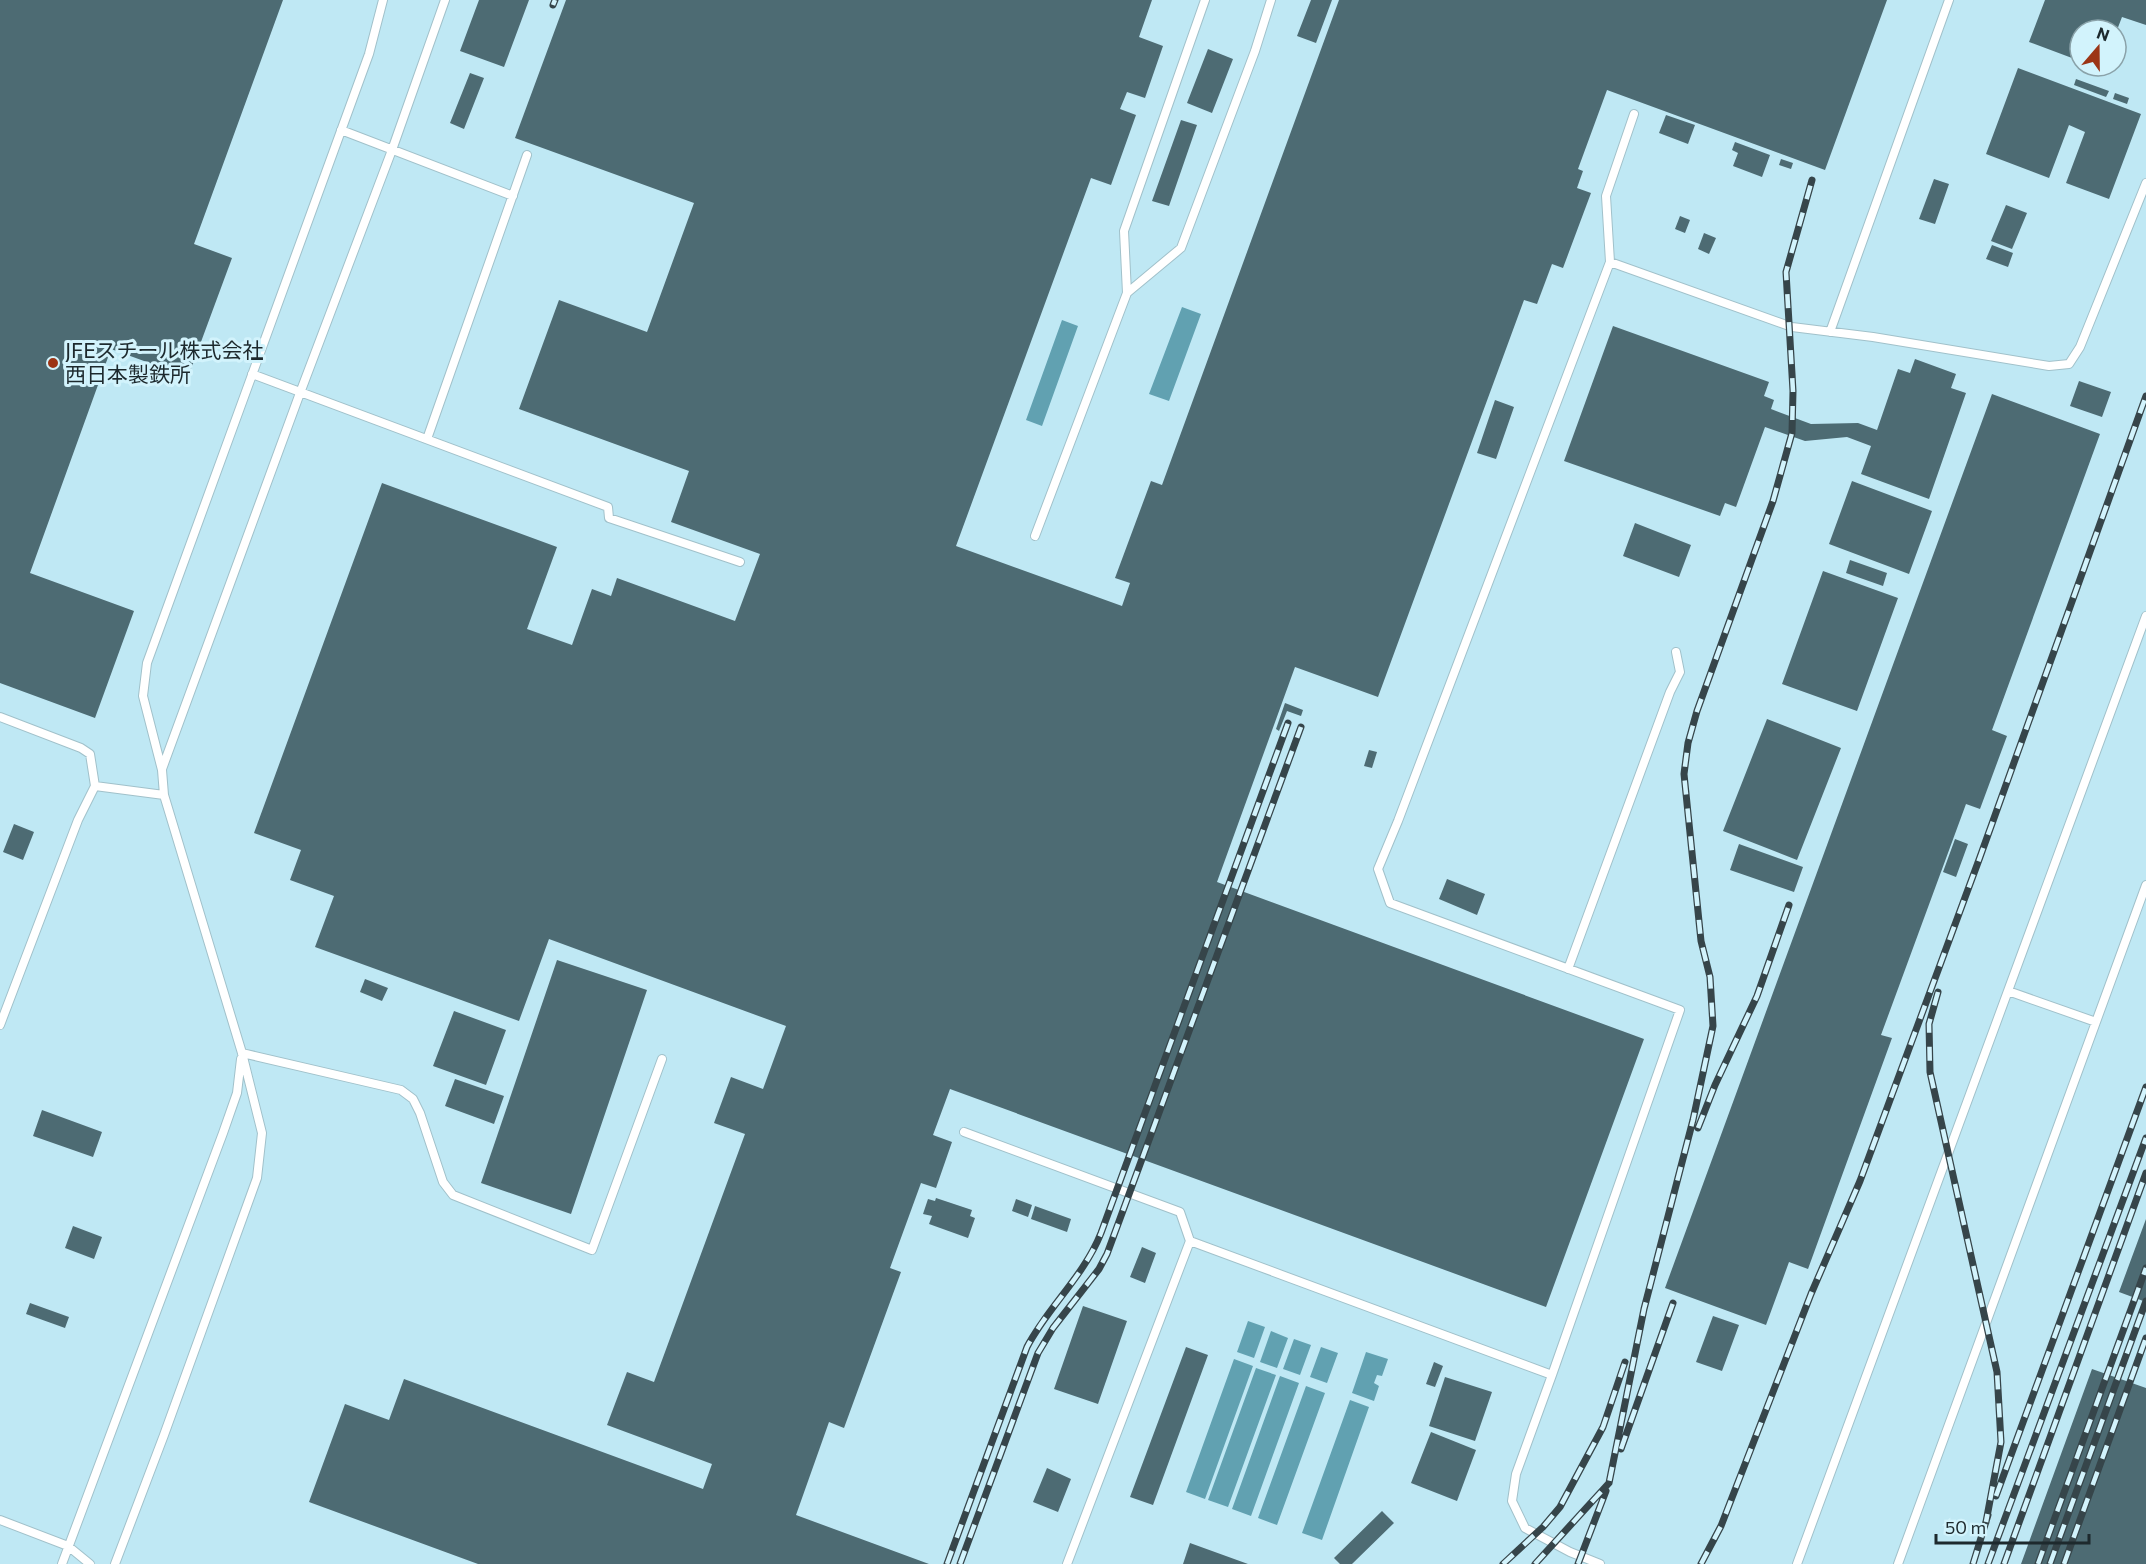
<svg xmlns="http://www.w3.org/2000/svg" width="2146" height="1564" font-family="Commissioner,'Noto Sans JP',sans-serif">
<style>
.built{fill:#bfe8f4;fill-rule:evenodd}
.water{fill:#61a1b1}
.building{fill:#4d6b73}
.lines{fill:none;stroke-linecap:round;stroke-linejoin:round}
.service-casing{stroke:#a1c1ca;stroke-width:10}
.service{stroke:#fff;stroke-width:8}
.rail-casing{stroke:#36454a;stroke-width:7}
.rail{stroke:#d2f3fc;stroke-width:4.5;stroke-dasharray:14;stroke-linecap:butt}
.poi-dot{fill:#9c3516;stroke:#d2f3fc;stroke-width:2}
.labels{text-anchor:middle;stroke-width:6;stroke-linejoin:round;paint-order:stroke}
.poi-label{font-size:21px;fill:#1d292d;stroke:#d2f3fc;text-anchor:start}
</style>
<rect width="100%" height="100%" fill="#d2f3fc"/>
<path class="built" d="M0,0H2146V1564H0ZM2080,30H2116V66H2080Z"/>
<path class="water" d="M1182,307L1201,314L1169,401L1149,394Z
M1062,320L1078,326L1042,426L1026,420Z
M1248,1321L1265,1327L1254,1358L1237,1352Z
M1271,1331L1288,1338L1277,1368L1260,1362Z
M1294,1339L1311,1345L1300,1375L1283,1369Z
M1321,1347L1338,1353L1327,1383L1310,1377Z
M1366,1352L1388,1359L1382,1376L1377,1375L1374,1383L1379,1386L1374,1401L1352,1393Z
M1234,1359L1253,1366L1205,1499L1186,1492Z
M1256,1368L1276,1375L1228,1507L1208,1500Z
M1280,1376L1299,1383L1251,1516L1232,1509Z
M1306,1386L1325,1393L1277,1525L1258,1518Z
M1350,1400L1369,1407L1322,1540L1302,1533Z"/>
<path class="building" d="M0,0H283L194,244L232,258L188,377L111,349L30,573L134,611L95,718L0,683Z
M479,0H529L504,67L460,51Z
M566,0H1152L1139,37L1163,46L1145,98L1127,92L1120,109L1136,115L1111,185L1091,178L956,546L1122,606L1130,583L1115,578L1151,481L1162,485L1339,0H1887L1825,170L1607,90L1578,169L1583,171L1577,188L1591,193L1563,268L1552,264L1537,304L1524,300L1378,697L1295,667L1217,882L1644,1039L1546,1307L950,1089L933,1135L952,1142L936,1188L921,1183L890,1268L901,1272L844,1428L829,1422L796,1515L929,1564H478L309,1502L345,1404L389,1420L404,1379L703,1489L712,1464L607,1425L627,1372L654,1382L745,1134L714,1123L731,1077L763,1089L786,1026L549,939L519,1021L315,947L334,896L290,880L301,850L254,833L382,483L557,547L527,629L572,645L592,589L611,596L617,578L735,621L760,554L671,522L689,471L519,409L559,300L647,332L694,203L515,138Z
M1311,0H1332L1316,43L1297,36Z
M2045,0H2146V25L2122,17L2117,30H2080V61L2029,42Z
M1208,49L1233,59L1212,113L1187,103Z
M2018,68L2141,114L2109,199L2066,183L2085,132L2069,125L2049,178L1986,154Z
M470,73L484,78L464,129L450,123Z
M2076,79L2109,91L2106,97L2074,85Z
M2115,93L2129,98L2127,104L2113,99Z
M1666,115L1695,125L1688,144L1659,133Z
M1181,120L1197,125L1169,206L1152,201Z
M1735,142L1770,155L1762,177L1733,166L1738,153L1732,150Z
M1781,159L1793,163L1791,169L1779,165Z
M1934,179L1949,184L1935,224L1919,219Z
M2006,205L2027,213L2012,249L1991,241Z
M1680,216L1690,220L1685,233L1675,229Z
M1704,233L1716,238L1709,254L1698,249Z
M1992,245L2013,253L2008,267L1986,259Z
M1613,326L1769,382L1764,396L1774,400L1771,409L1811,424L1858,423L1877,430L1898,369L1910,373L1915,359L1956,374L1951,388L1966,393L1929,499L1861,474L1871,446L1847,437L1805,441L1765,427L1736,507L1725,503L1720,516L1564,461Z
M2079,381L2111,392L2102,417L2070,406Z
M1992,394L2100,434L1992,730L2007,736L1980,809L1966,804L1881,1035L1892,1038L1808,1269L1789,1262L1766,1325L1665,1288Z
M1495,400L1514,407L1496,459L1477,453Z
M1852,481L1932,511L1909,574L1829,544Z
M1635,523L1691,545L1679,577L1623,556Z
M1850,560L1887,573L1883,586L1846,573Z
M1823,571L1898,598L1857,711L1782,684Z
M1285,703L1303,710L1301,716L1287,711L1279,731L1276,729Z
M1767,719L1841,748L1797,860L1723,831Z
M1369,750L1377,752L1372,768L1364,766Z
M14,824L34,832L23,860L3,852Z
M1955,839L1968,844L1956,877L1943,872Z
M1739,844L1803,867L1794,892L1730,870Z
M1447,879L1485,894L1477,915L1439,899Z
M557,960L647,990L571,1214L481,1183Z
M365,979L388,988L382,1001L360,992Z
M454,1011L506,1030L486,1085L433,1066Z
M455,1079L504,1096L494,1124L445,1106Z
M42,1110L102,1132L93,1157L33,1136Z
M936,1198L972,1210L970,1216L975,1218L968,1238L929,1224L932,1216L923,1214L928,1199L935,1201Z
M1016,1199L1032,1205L1028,1217L1012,1211Z
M1035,1206L1071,1219L1067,1232L1031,1219Z
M2146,1219V1302L2119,1292Z
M73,1226L102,1237L94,1259L65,1248Z
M1142,1247L1156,1253L1145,1283L1130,1277Z
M30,1303L69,1317L65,1328L26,1314Z
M1083,1306L1127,1321L1098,1404L1054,1389Z
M1713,1316L1739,1325L1722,1371L1696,1362Z
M1186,1347L1208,1355L1153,1505L1130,1497Z
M1434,1362L1443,1366L1435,1387L1426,1384Z
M2092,1369L2146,1388V1564H2021Z
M1445,1377L1492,1392L1475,1441L1429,1426Z
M1431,1432L1476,1450L1457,1501L1411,1483Z
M1047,1468L1071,1479L1058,1512L1033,1502Z
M1382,1511L1394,1523L1352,1564H1340L1334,1558Z
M1190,1543L1248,1564H1183Z"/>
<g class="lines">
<defs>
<path id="service" d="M341,130L513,196
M1610,262L1606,196L1634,114
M1127,293L1181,248L1255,51L1271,0
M1830,332L1949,0
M252,374L608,507L609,518L740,562
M427,439L527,155
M1035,536L1127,293L1124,231L1205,0
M0,717L81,748L90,754L95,786
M162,769L300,393L392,150L445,0
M1568,969L1670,692L1680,672L1676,652
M2008,991L2096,1022
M0,1025L78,820L95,786L164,795
M242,1053L401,1090L413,1099L420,1113L443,1182L453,1195L592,1250L662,1059
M964,1132L1180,1212L1190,1241
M1552,1375L1680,1010L1390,903L1378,869L1398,821L1610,262L1792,327L1873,337L2049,366L2069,364L2080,347L2146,183
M0,1520L68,1546L90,1564
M62,1564L223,1133L237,1093L241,1059
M115,1564L164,1435L257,1178L262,1133L242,1053L164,795L162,770L143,696L147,663L369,54L383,0
M1067,1564L1190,1241L1552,1375L1516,1474L1512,1501L1525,1528L1570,1552L1600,1564
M1797,1564L2146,616
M1898,1564L2146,885"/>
</defs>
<use href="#service" class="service-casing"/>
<use href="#service" class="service"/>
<defs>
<path id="rail" d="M553,5L555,0
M1938,992L1929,1024L1930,1072L1997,1372L2001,1442L1986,1522
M1698,1128L1715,1085L1757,996L1789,905
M1621,1449L1673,1303
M1996,1496L2146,1087
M947,1564L1027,1347C1048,1307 1084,1276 1101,1233L1288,723
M960,1564L1038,1353L1053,1328L1099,1269L1107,1254L1301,727
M1503,1564L1543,1527L1560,1507L1603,1427L1625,1362
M1535,1564L1609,1483L1644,1309L1693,1120L1713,1026L1710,977L1701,941L1684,774L1688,743L1697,711L1773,501L1792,433L1793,391L1786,272L1812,180
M1578,1564L1606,1491
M1701,1564L1721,1526L1811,1294L1860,1181L1980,857L2146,396
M1973,1564L1988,1515
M1988,1564L2146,1138
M2004,1564L2146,1173
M2038,1564L2146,1268
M2050,1564L2146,1301
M2064,1564L2146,1338"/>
</defs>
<use href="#rail" class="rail-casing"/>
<use href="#rail" class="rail"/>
</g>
<circle class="poi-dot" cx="53" cy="363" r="6"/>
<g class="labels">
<g class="poi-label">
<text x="65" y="358">JFEスチール株式会社<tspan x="65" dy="24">西日本製鉄所</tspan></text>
</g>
</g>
<g transform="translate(2098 48) rotate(20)"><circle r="28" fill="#d2f3fc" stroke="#8aa2a9" stroke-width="1.5"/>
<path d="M0-4.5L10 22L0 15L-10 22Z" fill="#9c3516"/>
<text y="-9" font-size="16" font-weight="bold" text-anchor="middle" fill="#1d292d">N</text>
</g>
<path d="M1936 1534v9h153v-9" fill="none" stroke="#1d292d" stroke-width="3"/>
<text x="1945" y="1534" font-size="18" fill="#1d292d" stroke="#d2f3fc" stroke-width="4.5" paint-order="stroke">50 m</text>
</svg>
